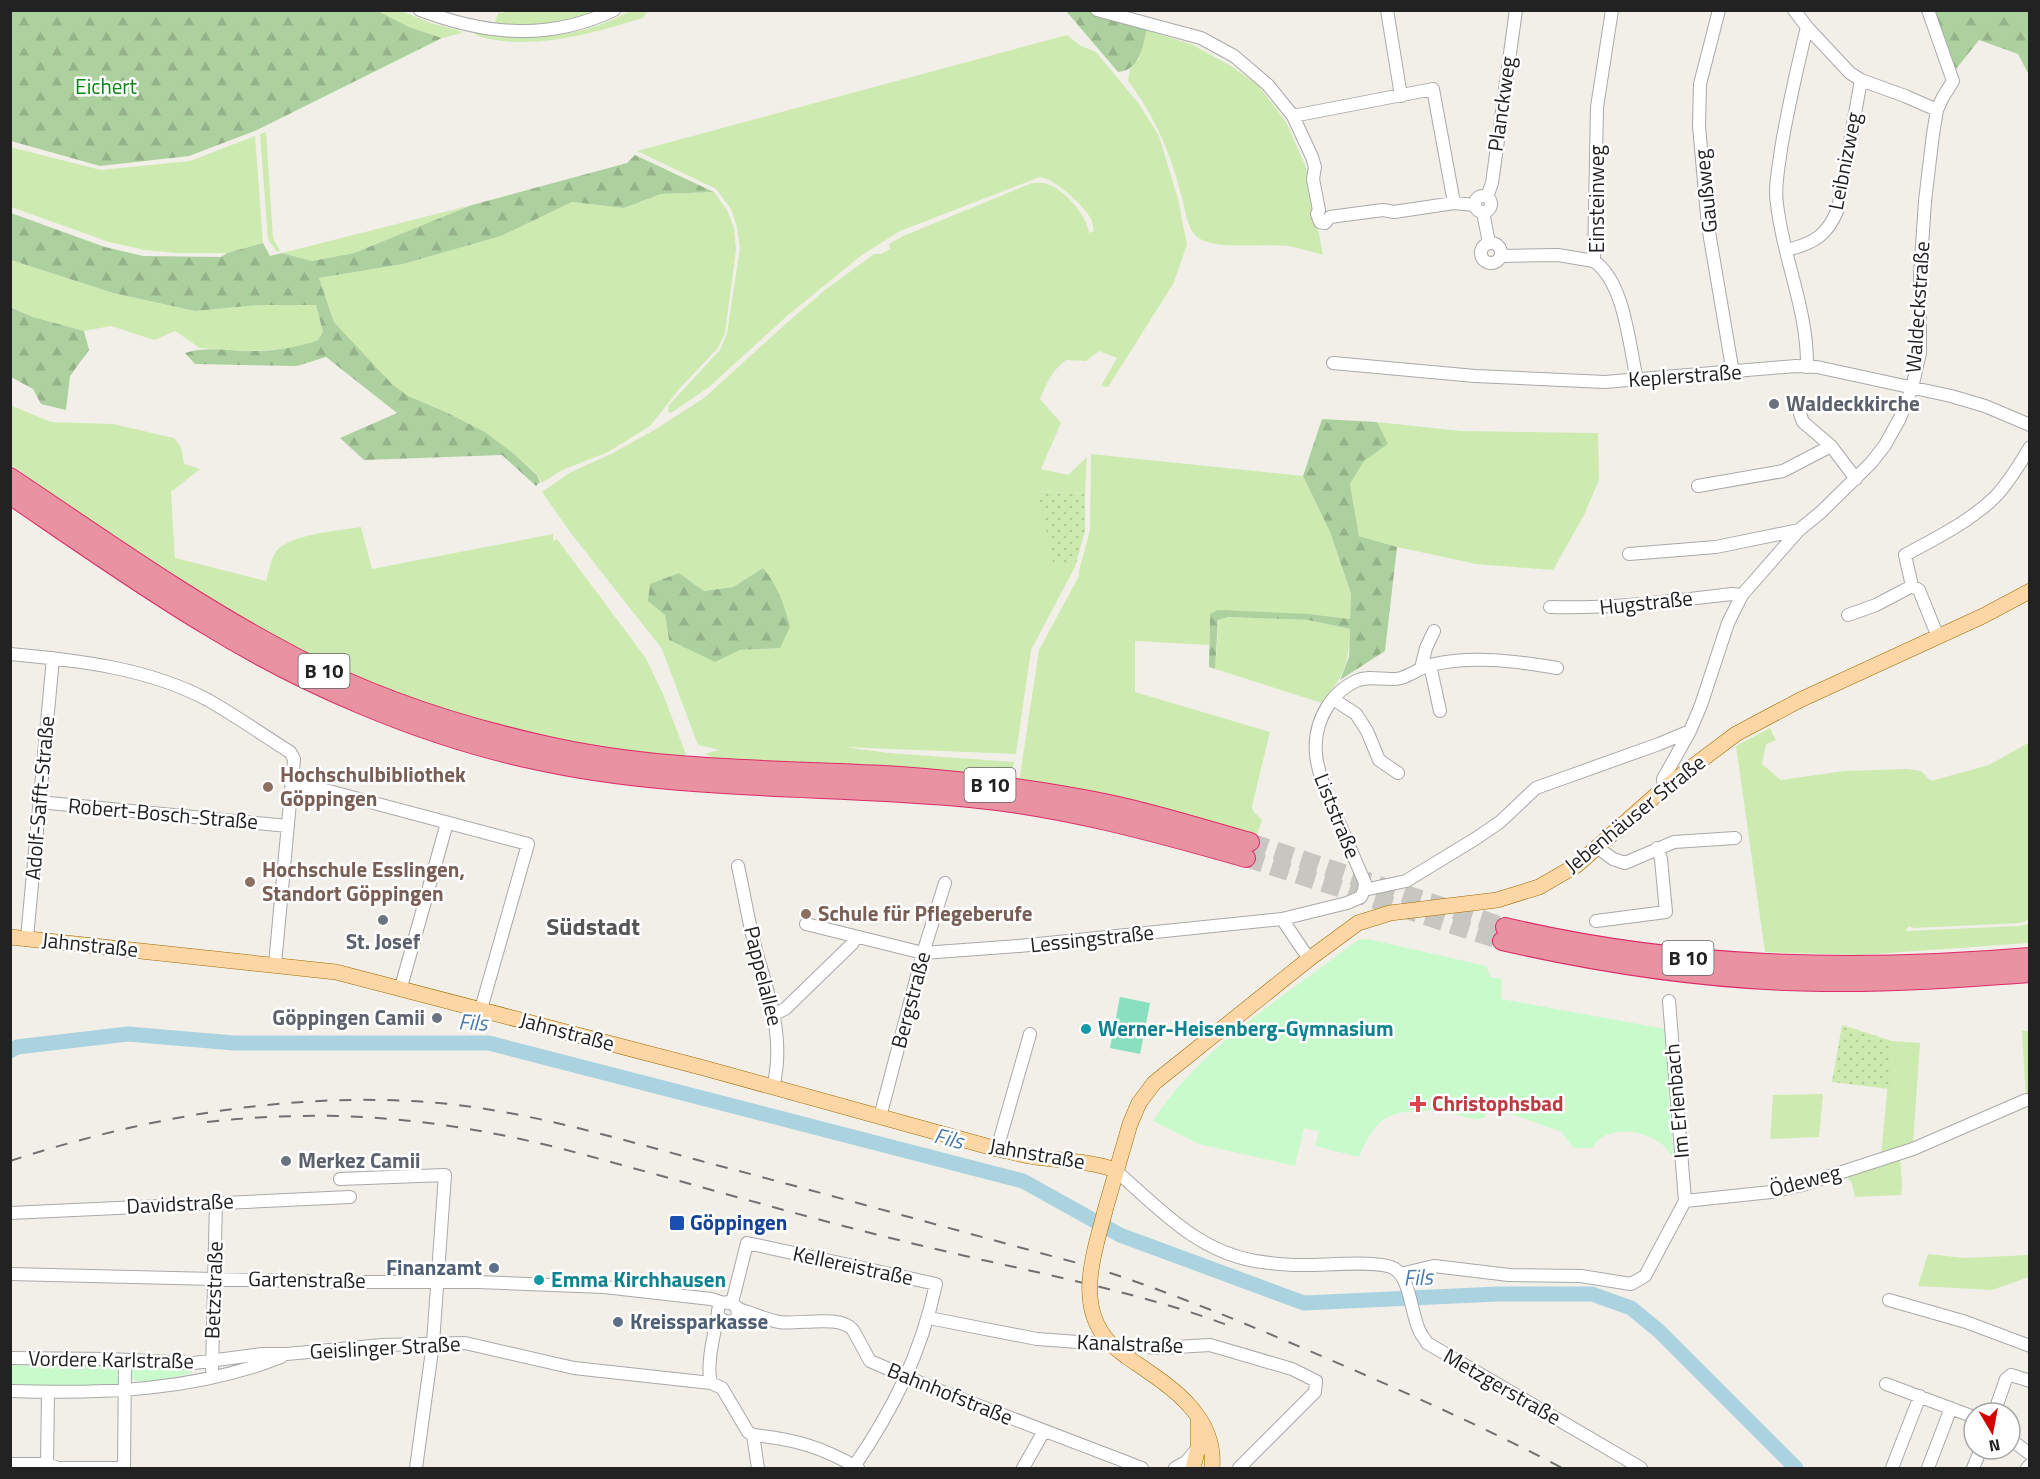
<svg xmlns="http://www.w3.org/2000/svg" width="2040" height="1479" font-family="'Titillium Web',sans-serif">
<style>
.grass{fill:#cdebb0;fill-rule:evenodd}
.forest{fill:url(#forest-firs)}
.park{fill:#c8facc}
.garden{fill:url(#garden-dots)}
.pitch{fill:#88e0be}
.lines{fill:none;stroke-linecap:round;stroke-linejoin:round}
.river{stroke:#aad3df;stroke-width:15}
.highway-tunnel{stroke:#c8c6c1;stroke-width:18;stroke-dasharray:18 9;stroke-linecap:butt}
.minor-casing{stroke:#a9a9a9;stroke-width:14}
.major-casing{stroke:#a06b00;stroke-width:16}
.highway-casing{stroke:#dc2a67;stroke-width:20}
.minor{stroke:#fff;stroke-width:12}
.major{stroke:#fcd6a4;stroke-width:15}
.highway{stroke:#e892a2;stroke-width:18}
.rail{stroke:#707070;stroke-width:2;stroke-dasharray:12 12;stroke-linecap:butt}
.major-bridge-casing{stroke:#a06b00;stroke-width:16;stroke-linecap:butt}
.major-bridge{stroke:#fcd6a4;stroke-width:15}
.worship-dot{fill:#6b7280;stroke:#fff;stroke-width:2}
.education-dot{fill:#8d6e63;stroke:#fff;stroke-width:2}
.culture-dot{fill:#0f9aa8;stroke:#fff;stroke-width:2}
.health-dot{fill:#e0444e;stroke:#fff;stroke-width:2}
.transit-dot{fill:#1a4fb4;stroke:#fff;stroke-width:2}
.service-dot{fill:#5c6f8a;stroke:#fff;stroke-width:2}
.labels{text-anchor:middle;stroke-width:5;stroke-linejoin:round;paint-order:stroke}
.shield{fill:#fff;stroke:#646464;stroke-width:1.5}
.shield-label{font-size:20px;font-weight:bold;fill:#222}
.park-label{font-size:21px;fill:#0c8416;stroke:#fff}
.street-label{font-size:21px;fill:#222;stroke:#fff}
.worship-label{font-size:21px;font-weight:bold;fill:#5b616d;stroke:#fff;text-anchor:start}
.education-label{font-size:21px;font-weight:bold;fill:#785e54;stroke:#fff;text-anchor:start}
.culture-label{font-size:21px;font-weight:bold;fill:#0d838f;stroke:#fff;text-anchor:start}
.health-label{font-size:21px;font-weight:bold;fill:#be3a42;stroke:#fff;text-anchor:start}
.transit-label{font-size:21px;font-weight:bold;fill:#164399;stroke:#fff;text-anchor:start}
.service-label{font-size:21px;font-weight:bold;fill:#4e5e75;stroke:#fff;text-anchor:end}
.water-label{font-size:22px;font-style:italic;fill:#4a7aab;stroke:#fff}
.quarter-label{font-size:24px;font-weight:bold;fill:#555;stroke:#fff}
</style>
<defs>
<pattern id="forest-firs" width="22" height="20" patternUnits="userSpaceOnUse" patternTransform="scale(1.5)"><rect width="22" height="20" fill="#add19e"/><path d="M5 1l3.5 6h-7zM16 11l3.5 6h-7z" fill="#95b388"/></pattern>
<pattern id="garden-dots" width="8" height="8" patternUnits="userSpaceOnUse" patternTransform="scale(1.5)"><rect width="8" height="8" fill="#cdebb0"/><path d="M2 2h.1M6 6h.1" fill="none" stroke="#b0c997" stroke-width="1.8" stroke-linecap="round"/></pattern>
</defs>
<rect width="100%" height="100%" fill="#f2efe9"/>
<path class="grass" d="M519,10L598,11L551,25L493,26L499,12L502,13Z
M378,11H401L431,23L461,31L462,33L442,38L409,27Z
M631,11H648L643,18C596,32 551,46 502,41C491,39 479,39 472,31C532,42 576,39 631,11Z
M1146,30L1191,44L1231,66L1258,85L1286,122L1306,167L1323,255C1312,252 1300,248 1288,246C1265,243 1218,250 1200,239C1187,232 1186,211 1182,198C1171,154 1156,118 1128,81L1130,68L1139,59Z
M1067,35L1081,46L1096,52L1139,104L1159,136L1178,199L1187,245L1173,284L1108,387L1101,386L1117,358L1099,351L1086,361L1066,360C1051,372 1048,381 1040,399L1061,423L1041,469L1068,475L1087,457L1085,494L1039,491L1053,563L1075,567L1031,650L1016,754L843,747L889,753L1014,762L1011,782L719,761L705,754L719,750L698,745L662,649L570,532L542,492L569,473L611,454L656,429L704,398L790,320L825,290L874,254H881L890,249L889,244L903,236L1032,183C1037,183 1042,182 1047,184C1064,189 1087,215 1089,233L1094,231C1093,227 1093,221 1090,217C1082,204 1055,179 1040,177L900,231L862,255L787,316L709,387L671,413L668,412L669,405L720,350L727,333L740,248L737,227L731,209L716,189L637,151ZM763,568L780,648L740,650L715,661L669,640L665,615L679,573L704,591L733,587Z
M266,132L273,238L280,251H276L268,239L260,134Z
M255,136L263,243L227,253H177L145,250L109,242L11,207L10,147L101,170L190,161Z
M714,192L727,210L734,228L736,250L725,333L718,348L680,388L650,426L608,452L560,471L542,483L537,474L513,453L485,432L446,412L408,396L392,384L334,322L319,278L403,264L501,236L572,202L624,208L661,194Z
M472,205L354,253L312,261L282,253Z
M11,260L113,293L195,311L260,305H316L323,332L318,340L295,348L249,351L200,348L175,331L154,340L111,326L84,331L33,317L11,307Z
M10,405L51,422L113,424L174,438L181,447L184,464L200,469L171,492L175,558L266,581C269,572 270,562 275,553C287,534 339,531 361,527L372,569L553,534V541L557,539L645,657L663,694L687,757C567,748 443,717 333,666C218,613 114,537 11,465Z
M1377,422L1461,431L1598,433L1599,480L1584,515L1553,570L1476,564L1397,547L1359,536L1350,484L1364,461L1387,444Z
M1091,454L1303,476L1330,532L1351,595L1350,619L1309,614L1210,615L1209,645L1135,641V692L1270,732L1252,806L1253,811L1262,820L1256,837L1019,782L1039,650L1079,576V571L1090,530Z
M1229,617L1308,620L1350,629C1348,666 1345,674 1322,703L1215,669L1219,620Z
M1770,728L1776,740L1766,744L1762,764L1781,780L1844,771L1907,769L1921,771L1931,781L1989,765L2028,743L2029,740V920L2020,923L1913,928L1909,926L1905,931L2019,926L2029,924V943L1860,955L1765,952L1736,746Z
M2022,1031H2029V1098L2026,1099Z
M1892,1041L1920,1043L1913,1143L1881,1155Z
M1823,1094L1819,1137L1770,1139L1773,1095Z
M1900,1159L1902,1184L1901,1195L1855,1197L1852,1183L1844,1174Z
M1928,1254L1965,1258L2029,1255V1277L1992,1290L1918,1286Z"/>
<path class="forest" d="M10,11H378L409,27L442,38L257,130L189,156L100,166L11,141Z
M1066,11H1097L1148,23C1143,43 1142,70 1118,72Z
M1935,11H2029V75L2018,54L1979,40L1956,69Z
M635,155L714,192L661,194L624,208L572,202L501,236L403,264L319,278L334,322L392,384L408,396L446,412L485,432L513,453L537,475L540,482L536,486L502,455L364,460L340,438L397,413L326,357L297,366L195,364L185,353C207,346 227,351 250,351C274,351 296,348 318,340L323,332L316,305H260L195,311L113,293L11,260V213L105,247L143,256L221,257L227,253L263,243L270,256L282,253L312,261L354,253L472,205L627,163Z
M10,307L33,317L84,331L89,350L70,376L66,410L41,404L33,389L11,377Z
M1322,419L1377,422L1388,444L1364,461L1350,484L1359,536L1397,547L1385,651L1340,680L1349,657L1350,629L1308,620L1229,617L1218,620L1215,669L1209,667L1210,614L1218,610L1309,614L1350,619L1351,594L1330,532L1303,476Z
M763,568C778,586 784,604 790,627L780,648L740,650L715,662L669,640L665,615L648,601L650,584L679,573L704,591L733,587Z"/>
<path class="park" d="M1368,939L1486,966L1490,977L1502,979L1501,999L1666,1029L1669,1099L1674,1160C1671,1155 1667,1149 1663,1145C1643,1129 1606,1124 1592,1148H1573L1562,1132L1489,1106L1484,1118C1469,1121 1457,1113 1443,1111C1436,1110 1427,1111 1420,1111C1382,1111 1373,1125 1359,1157L1315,1146L1319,1131L1304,1128L1295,1166L1199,1144L1153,1121C1159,1110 1167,1101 1175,1091C1222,1034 1286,995 1344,950L1358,940Z
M11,1362L117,1365L118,1386L11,1389Z
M136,1365H191L192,1373C175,1376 149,1386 132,1379V1370Z"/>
<path class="garden" d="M1038,491L1085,494V531L1075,567L1053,563Z
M1842,1025L1892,1041L1889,1089L1832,1082Z"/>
<path class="pitch" d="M1120,997L1150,1003L1140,1054L1110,1048Z"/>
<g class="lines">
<path class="river" d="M10,1051L17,1047L128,1034L234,1043H489L1023,1181L1120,1235L1304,1303L1498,1294H1592L1631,1308L1659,1331L1796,1468"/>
<path class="highway-tunnel" d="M1250,842L1505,927
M1246,858L1502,941"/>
<defs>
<path id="minor" d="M420,10C486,35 549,41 614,10
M1097,10L1201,38L1234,56L1268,85L1293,116L1312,157L1315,167L1313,179L1319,210L1317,214L1320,222L1325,223L1330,217L1360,213L1383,210L1394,212L1454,203L1475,205
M1387,10L1401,96
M1612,10L1597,107L1594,261C1625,283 1629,345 1637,380
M1719,10L1700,84L1699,126L1708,226L1733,373
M1794,10L1807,27L1850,73L1861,80L1905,96L1937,110
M1807,27C1797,68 1788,108 1781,149C1779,167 1774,186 1777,204C1783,259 1808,310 1807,367
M1293,116L1433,89L1454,203
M1475 204a8 8 0 1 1 16 0a8 8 0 1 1-16 0Z
M1487,197L1492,183L1516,10
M1483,212L1489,243
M1481 253a10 10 0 1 1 20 0a10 10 0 1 1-20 0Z
M1787,250C1814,243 1827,236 1838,209L1861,80
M1501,256L1558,255L1594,261
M1333,363L1475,376L1605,382L1796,366L1817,367L1951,396L1985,406L2030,425
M1800,414L1803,422L1831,446L1856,479
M1698,486L1783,471L1831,446
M1629,554L1716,547L1799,530
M1550,607C1611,609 1671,601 1732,594L1742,595
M1848,615L1876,605L1912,586
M1938,637L1919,590L1912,586L1905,555C1936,538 1969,522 1995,497C2009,482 2020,464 2030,447
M10,654C77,660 148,668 208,700C236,716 263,735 290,752L294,759L275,964
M1430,665L1440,711
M1421,668L1426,648L1434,631
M1333,699L1356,714L1367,731L1379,760L1398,773
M291,784L325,790L528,844L481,1009
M1664,788L1663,779L1690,731L1701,705L1728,623L1742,595L1799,530L1821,512L1871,463L1885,445L1900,418L1912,388L1920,353V276L1925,201L1933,134L1937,110L1943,97L1953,81L1928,10
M39,802L288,826
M1598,848L1613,859L1625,863L1674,842L1735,838
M738,866C743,889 747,912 752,934C764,987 787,1032 773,1087
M1364,890L1365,883C1355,860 1346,838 1336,816C1320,777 1303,743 1329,704C1336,694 1345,686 1356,681C1371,674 1386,682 1401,678C1411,675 1420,668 1430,665C1473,655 1515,661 1557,668
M1282,919L1309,959
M1596,921L1666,912L1661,859L1657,848
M806,924L923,953L1019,946L1282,919L1347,903L1361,897L1364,890L1406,881L1475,839L1500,822L1536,788L1659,744L1690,731
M27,938L53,658
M401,987L447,823
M774,1014L785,1009L852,944L856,937
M880,1117L923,953L945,883
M997,1149L1030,1034
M1115,1170C1158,1207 1196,1251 1255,1261C1269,1263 1285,1265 1300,1265C1320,1266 1381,1259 1395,1269C1411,1280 1411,1315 1420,1332C1422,1336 1425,1339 1427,1343L1641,1468
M340,1179L445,1175L433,1343L416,1468
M1685,1201L1771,1192L1802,1185L1913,1149L2026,1100
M10,1213L350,1197
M10,1274L332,1282H478L604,1287L711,1299L723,1303L729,1302L737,1307L738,1316L734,1321L725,1322L718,1316
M1400,1274L1434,1266L1509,1275L1581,1276L1631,1284L1645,1276L1685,1201L1669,1001
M1889,1300L1966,1322L2030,1346
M732,1303L747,1243L936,1284C921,1354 893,1410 853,1468
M738,1309C752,1313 765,1319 779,1322C797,1325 841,1314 853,1330L870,1361L930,1387L1142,1468
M929,1318L1037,1339L1160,1348L1210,1345L1292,1369L1316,1381L1315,1392L1239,1468
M10,1358L109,1359L194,1363L262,1354H287L382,1345L465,1343L574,1368L711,1383L722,1388L748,1432L753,1435L758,1468
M212,1370L216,1202
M711,1383C707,1369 711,1348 714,1334C715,1325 718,1319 718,1310
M1886,1384L1974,1417
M10,1391C101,1394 195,1391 281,1357
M1994,1413L2006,1379L2011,1375L2030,1381
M753,1435C794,1439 822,1447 858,1468
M2010,1439L2030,1454
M10,1464H47L58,1468H124L125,1360
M47,1464L48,1392
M1023,1468L1044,1431
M1175,1468L1186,1462L1197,1449
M1892,1468L1920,1396
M1928,1468L1951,1408
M1973,1468L1981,1449
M2027,1468L2030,1465"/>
<path id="major" d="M10,937L336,972L704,1068L997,1149C1013,1152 1028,1157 1044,1158C1069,1161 1092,1162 1115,1170
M1106,1207L1130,1124L1139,1103L1154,1083L1309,959L1358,923L1390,913L1497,900L1539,887L1577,865L1664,788L1736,734L1800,700L1983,616L2030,591
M1127,1357C1166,1384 1217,1413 1212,1468
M1193,1468L1198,1448V1421"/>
<path id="highway" d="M10,477C104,540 195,605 295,657C373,698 459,726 544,745C661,772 781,769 900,776C970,781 1040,790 1109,804C1157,814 1203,829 1250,842
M10,495C76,540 141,586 208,626C304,685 420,735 530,759C675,792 823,784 970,798C1064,807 1155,832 1246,858
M1505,927C1678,968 1853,972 2030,957
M1502,941C1607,965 1716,981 1824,982C1892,983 1961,978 2030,973"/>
</defs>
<use href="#minor" class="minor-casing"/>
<use href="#major" class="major-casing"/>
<use href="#highway" class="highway-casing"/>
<use href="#minor" class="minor"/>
<use href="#major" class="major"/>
<use href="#highway" class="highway"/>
<path class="rail" d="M207,1122C334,1108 439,1118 563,1149C683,1181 802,1217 923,1246C1025,1271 1131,1289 1230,1326
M10,1161C139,1119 276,1094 411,1101C512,1106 608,1136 705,1162C834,1196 963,1232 1092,1267C1180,1295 1263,1331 1347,1367C1420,1399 1492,1431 1562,1468"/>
<defs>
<path id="major-bridge" d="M1106,1207C1095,1251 1074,1304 1109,1342C1114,1348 1121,1352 1127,1357"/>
</defs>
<use href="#major-bridge" class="major-bridge-casing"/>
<use href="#major-bridge" class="major-bridge"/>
</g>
<g class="worship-dot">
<circle cx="1774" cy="404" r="6"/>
<circle cx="383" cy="920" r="6"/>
<circle cx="437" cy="1018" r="6"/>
<circle cx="286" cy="1161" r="6"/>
</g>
<g class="education-dot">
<circle cx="268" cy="787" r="6"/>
<circle cx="250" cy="882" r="6"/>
<circle cx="806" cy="914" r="6"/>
</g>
<g class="culture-dot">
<circle cx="1086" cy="1029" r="6"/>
<circle cx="539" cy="1280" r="6"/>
</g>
<path class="health-dot" d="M1415 1095h6v6h6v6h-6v6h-6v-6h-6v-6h6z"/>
<rect class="transit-dot" x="669" y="1215" width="16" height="16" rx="3"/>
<g class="service-dot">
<circle cx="494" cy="1268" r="6"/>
<circle cx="618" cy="1322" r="6"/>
</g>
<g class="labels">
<g class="shield">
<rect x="298.5" y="654" width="51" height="34" rx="4.5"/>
<rect x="964.5" y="768" width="51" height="34" rx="4.5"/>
<rect x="1662.5" y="941" width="51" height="34" rx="4.5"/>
</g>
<g class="shield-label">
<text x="324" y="678">B 10</text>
<text x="990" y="792">B 10</text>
<text x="1688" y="965">B 10</text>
</g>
<g class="park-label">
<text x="106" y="94">Eichert</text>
</g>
<g class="street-label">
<text transform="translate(1502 104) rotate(-82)" y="7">Planckweg</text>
<text transform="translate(1845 161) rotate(-79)" y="7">Leibnizweg</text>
<text transform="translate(1706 191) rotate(-96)" y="7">Gaußweg</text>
<text transform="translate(1597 199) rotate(-90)" y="7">Einsteinweg</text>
<text transform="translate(1918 307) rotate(-86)" y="7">Waldeckstraße</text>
<text transform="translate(1685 376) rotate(-4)" y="7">Keplerstraße</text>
<text transform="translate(1646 603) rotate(-6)" y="7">Hugstraße</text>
<text transform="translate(40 798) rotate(-85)" y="7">Adolf-Safft-Straße</text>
<text transform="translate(163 814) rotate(5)" y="7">Robert-Bosch-Straße</text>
<text transform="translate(1635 814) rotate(-39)" y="7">Jebenhäuser Straße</text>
<text transform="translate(1337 816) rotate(68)" y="7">Liststraße</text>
<text transform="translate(1092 939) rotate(-6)" y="7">Lessingstraße</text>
<text transform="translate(90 945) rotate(6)" y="7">Jahnstraße</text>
<text transform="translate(763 976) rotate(76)" y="7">Pappelallee</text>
<text transform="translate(911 1000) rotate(-75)" y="7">Bergstraße</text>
<text transform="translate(567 1032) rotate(15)" y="7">Jahnstraße</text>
<text transform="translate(1677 1101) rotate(-95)" y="7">Im Erlenbach</text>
<text transform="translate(1037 1154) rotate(10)" y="7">Jahnstraße</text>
<text transform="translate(1805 1181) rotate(-15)" y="7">Ödeweg</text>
<text transform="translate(180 1204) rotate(-3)" y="7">Davidstraße</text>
<text transform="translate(853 1266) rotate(12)" y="7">Kellereistraße</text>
<text transform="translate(307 1280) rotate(1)" y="7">Gartenstraße</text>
<text transform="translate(214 1290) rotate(-88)" y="7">Betzstraße</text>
<text transform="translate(1130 1344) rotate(2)" y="7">Kanalstraße</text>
<text transform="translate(385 1348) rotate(-3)" y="7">Geislinger Straße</text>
<text transform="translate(111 1360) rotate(1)" y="7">Vordere Karlstraße</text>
<text transform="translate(1502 1387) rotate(30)" y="7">Metzgerstraße</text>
<text transform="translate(950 1394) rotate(22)" y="7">Bahnhofstraße</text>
</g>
<g class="worship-label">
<text x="1786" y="411">Waldeckkirche</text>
<text x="383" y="949" text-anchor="middle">St. Josef</text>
<text x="425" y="1025" text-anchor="end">Göppingen Camii</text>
<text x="298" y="1168">Merkez Camii</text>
</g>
<g class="education-label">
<text x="280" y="782">Hochschulbibliothek<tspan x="280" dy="24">Göppingen</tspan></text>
<text x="262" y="877">Hochschule Esslingen,<tspan x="262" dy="24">Standort Göppingen</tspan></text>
<text x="818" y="921">Schule für Pflegeberufe</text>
</g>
<g class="culture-label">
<text x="1098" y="1036">Werner-Heisenberg-Gymnasium</text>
<text x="551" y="1287">Emma Kirchhausen</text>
</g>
<g class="health-label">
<text x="1432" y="1111">Christophsbad</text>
</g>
<g class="transit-label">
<text x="690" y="1230">Göppingen</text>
</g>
<g class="service-label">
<text x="482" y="1275">Finanzamt</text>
<text x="630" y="1329" text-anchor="start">Kreissparkasse</text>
</g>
<g class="water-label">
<text transform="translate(473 1022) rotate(3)" y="8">Fils</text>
<text transform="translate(949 1138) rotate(14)" y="8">Fils</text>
<text transform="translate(1418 1277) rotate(-2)" y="8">Fils</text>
</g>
<g class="quarter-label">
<text x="593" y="935">Südstadt</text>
</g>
</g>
<rect width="2040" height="1479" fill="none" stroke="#222222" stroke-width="24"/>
<g transform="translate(1992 1431) rotate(170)"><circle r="28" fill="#ffffff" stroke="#a7a7a7" stroke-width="1.5"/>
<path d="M0-4.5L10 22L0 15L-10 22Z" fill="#d40000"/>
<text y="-9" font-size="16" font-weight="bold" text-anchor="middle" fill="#222222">N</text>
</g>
</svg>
